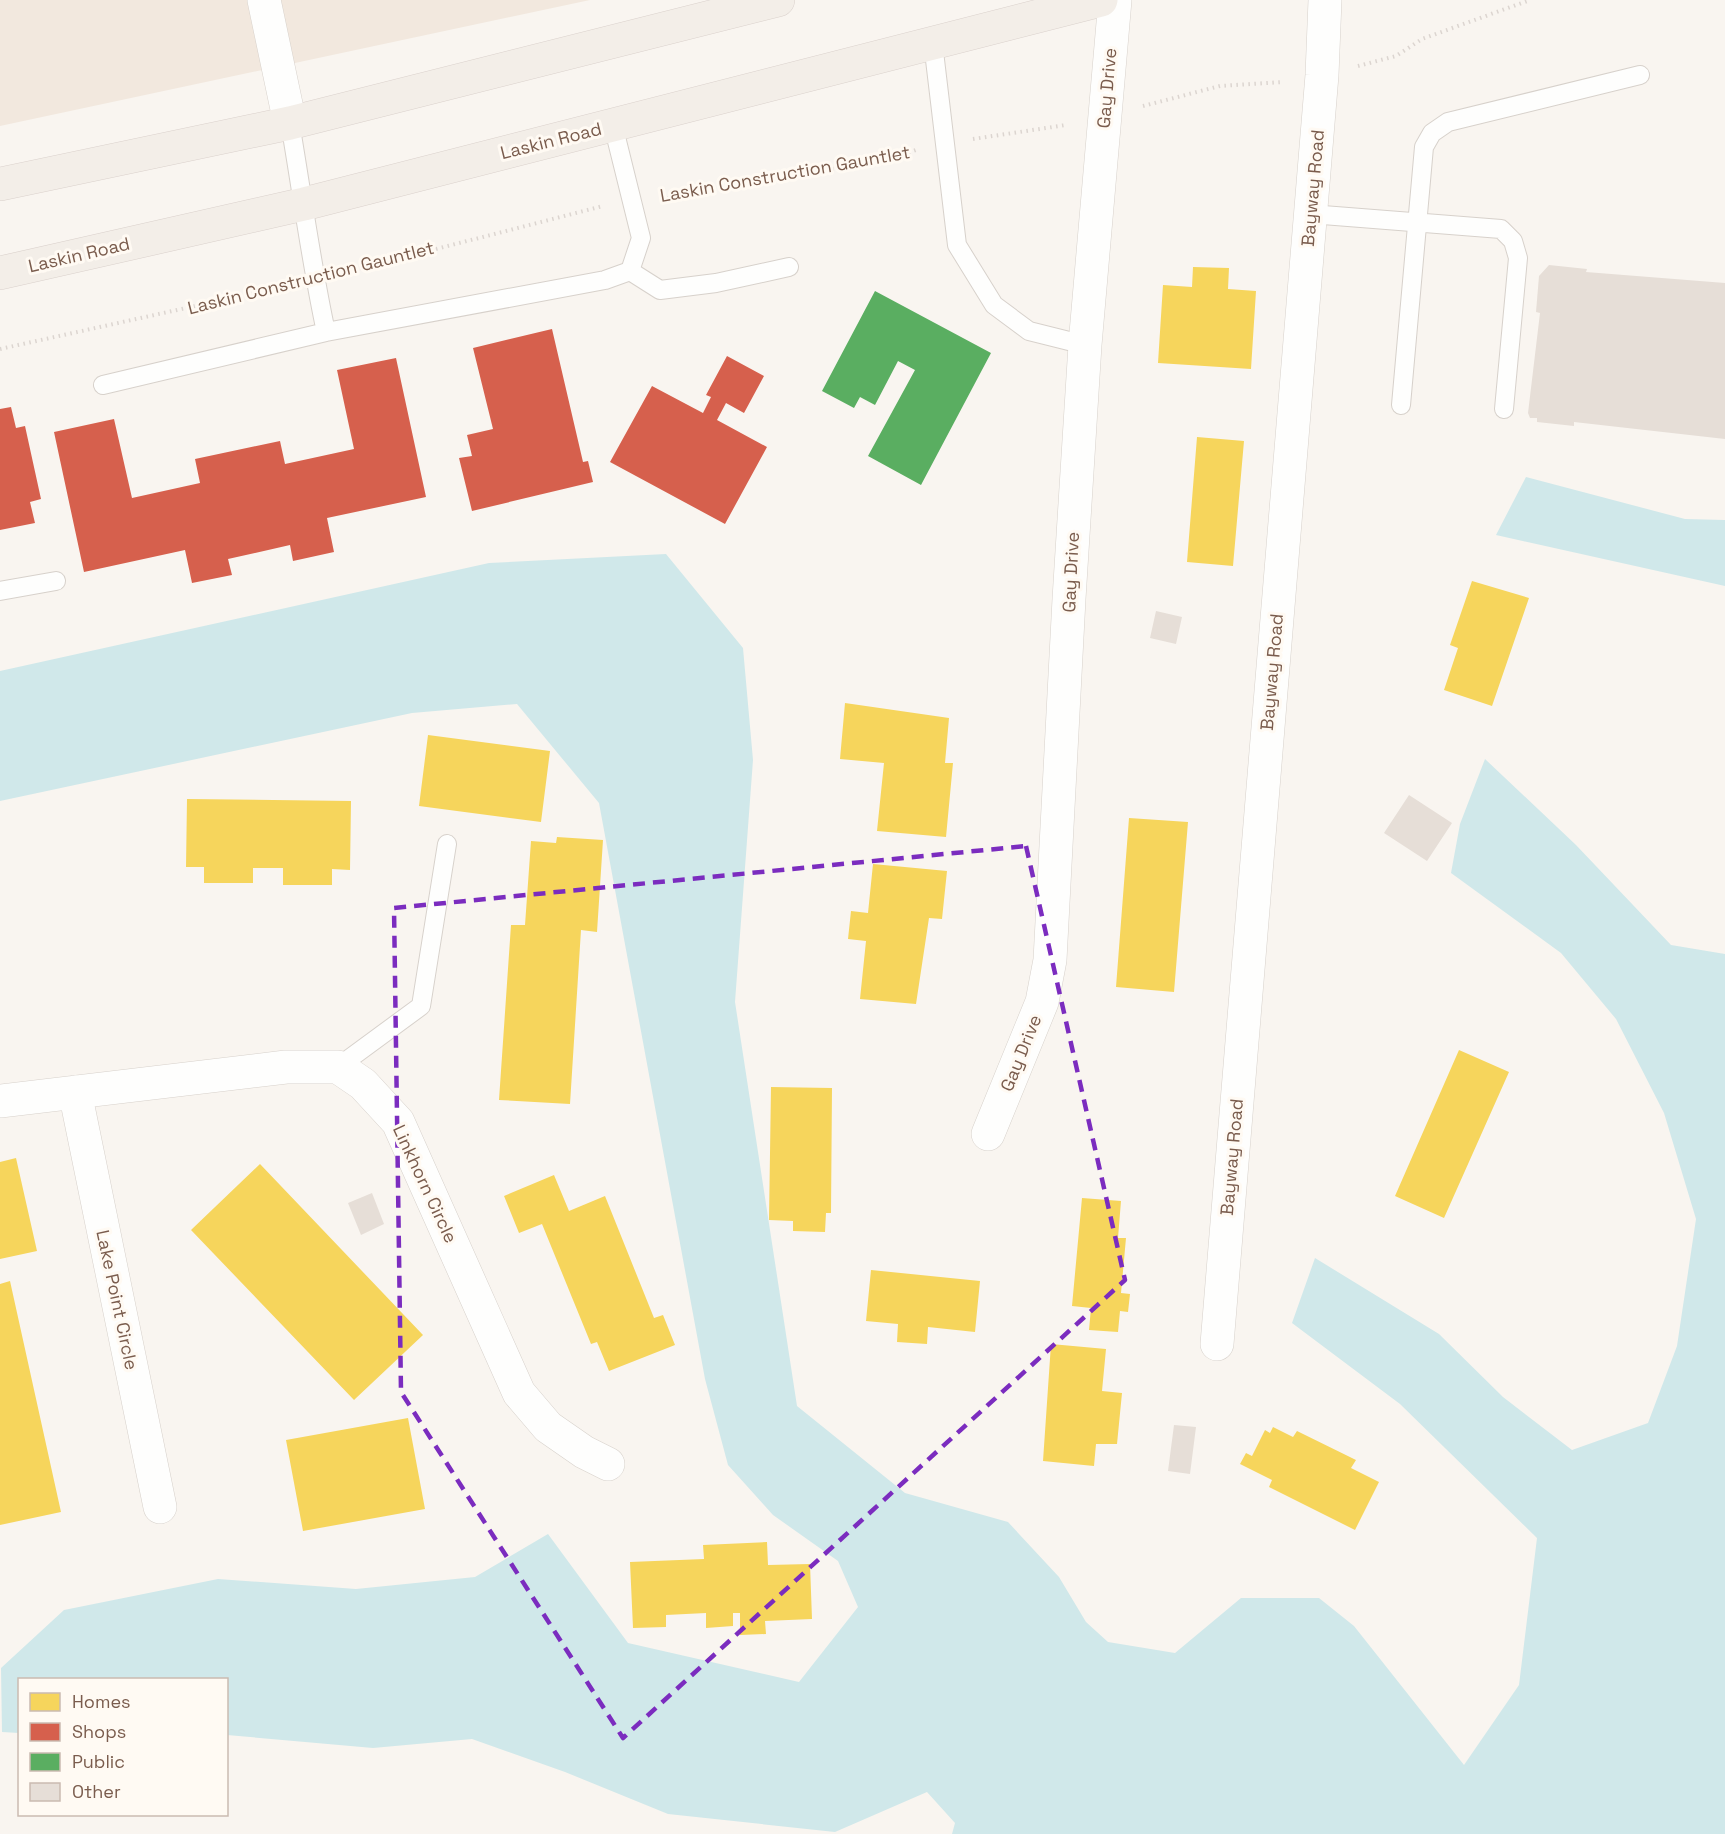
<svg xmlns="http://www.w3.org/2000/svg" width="1725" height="1834" font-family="'Space Grotesk',sans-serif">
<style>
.residential{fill:#f2e8de}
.water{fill:#d0e8ea}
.homes{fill:#f6d55c}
.shops{fill:#d6604d}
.public{fill:#5aae61}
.building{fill:#e6ded7}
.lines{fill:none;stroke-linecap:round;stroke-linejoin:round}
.service-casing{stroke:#d7d1cb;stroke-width:20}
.minor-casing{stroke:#d7d1cb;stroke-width:34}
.primary-casing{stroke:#dad1cc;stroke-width:34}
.path{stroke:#dcd5d0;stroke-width:4;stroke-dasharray:1.5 4.5;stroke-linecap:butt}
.service{stroke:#fefefd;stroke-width:18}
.minor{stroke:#fefefd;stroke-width:33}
.primary{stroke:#f3eee8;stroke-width:33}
.marked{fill:none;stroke:#7b2cbf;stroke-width:4.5;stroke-dasharray:12 8;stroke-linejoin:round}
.labels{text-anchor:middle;stroke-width:6;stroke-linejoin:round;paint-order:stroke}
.street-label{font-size:18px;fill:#7a5c4d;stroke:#fffaf3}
</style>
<rect width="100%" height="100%" fill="#f9f5f0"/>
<path class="residential" d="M0,0H590L0,126Z"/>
<path class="water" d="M1526,477L1685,519L1725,520V586L1496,535Z
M666,554L743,648L753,760L735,1002L797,1406L905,1493L1008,1522L1059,1577L1086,1622L1108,1642L1175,1653L1241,1598H1319L1354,1626L1464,1765L1519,1685L1537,1538L1400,1404L1292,1323L1315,1258L1439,1334L1503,1397L1572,1450L1648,1423L1677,1346L1696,1219L1664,1113L1616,1019L1561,953L1451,873L1460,824L1485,759L1576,845L1671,945L1725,954V1834H952L955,1823L927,1792L835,1832L668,1814L565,1772L472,1739L373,1748L227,1735L226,1680H20L19,1733L2,1732L1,1668L64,1610L218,1579L356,1589L475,1577L548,1534L628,1643L799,1682L858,1607L838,1561L773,1515L728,1465L705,1379L599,803L517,704L412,713L0,801V671L489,563Z"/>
<path class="homes" d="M1193,267L1229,268L1228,289L1256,291L1251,369L1158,363L1163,285L1192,287Z
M1197,437L1244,441L1233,566L1187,562Z
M1472,581L1529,598L1492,706L1444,690L1458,648L1450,645Z
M845,703L949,718L945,763H953L946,837L877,831L884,763L840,759Z
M428,735L550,751L541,822L419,806Z
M187,799L351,801L350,870L332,869V885H283V868H253V883H204V867H186Z
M1129,818L1188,822L1174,992L1116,987Z
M557,837L603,840L597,932L581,930L570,1104L499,1100L511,925H525L531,841L556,843Z
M873,864L947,871L942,919L929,918L916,1004L860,999L866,941L848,939L851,911L868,913Z
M1459,1050L1509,1072L1444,1218L1395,1196Z
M771,1087L832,1088L831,1213H826L825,1232L793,1231V1221L769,1220Z
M16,1158L37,1251L0,1259V1162Z
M260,1164L423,1335L354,1400L191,1230Z
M554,1175L569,1211L605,1196L654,1318L663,1315L675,1345L609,1371L597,1342L591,1344L542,1224L519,1233L504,1196Z
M1082,1198L1121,1201L1118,1238H1126L1121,1293L1130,1294L1128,1312L1120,1311L1118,1332L1089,1330L1091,1308L1072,1306Z
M871,1270L980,1281L975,1332L928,1327L927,1344L897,1342L898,1324L866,1321Z
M10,1281L61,1512L0,1525V1284Z
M1051,1344L1106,1349L1102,1391L1122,1393L1117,1444H1096L1094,1466L1043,1461Z
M408,1418L425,1509L303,1531L286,1440Z
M1273,1427L1293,1437L1297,1431L1356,1460L1351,1468L1379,1482L1355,1530L1269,1487L1272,1480L1240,1464L1246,1453L1252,1456L1265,1430L1270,1433Z
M767,1542L768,1565L810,1564L812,1619L765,1621L766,1634L740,1635V1613H733V1626L706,1628V1613L666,1615V1627L633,1628L630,1562L704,1559L703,1545Z"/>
<path class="shops" d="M552,329L583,462L588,461L593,482L472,511L459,458L472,456L467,435L493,429L473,348Z
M727,356L764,376L744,413L726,403L717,420L767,447L725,524L610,462L652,386L703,413L711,397L706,395Z
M396,358L426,497L327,518L334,552L293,561L290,545L228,559L232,575L192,583L185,550L84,572L54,432L114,419L132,498L200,483L195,459L280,441L285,464L354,449L337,370Z
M11,407L16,428L25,426L41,499L30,502L35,523L0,530V409Z"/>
<path class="public" d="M875,291L991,353L921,485L868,456L915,370L898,361L875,405L860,397L854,408L822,391Z"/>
<path class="building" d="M1549,265L1587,269L1586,272L1725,283V439L1574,422V426L1537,422V418H1530L1528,413L1540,313L1536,312L1539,276Z
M1156,611L1182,617L1176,644L1150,638Z
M1409,795L1452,823L1427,861L1384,833Z
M372,1193L384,1224L361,1235L348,1203Z
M1174,1425L1196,1427L1190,1474L1168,1471Z"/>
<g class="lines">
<defs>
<path id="service" d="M933,43L957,245L994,305L1029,331L1085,345
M290,123C302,193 311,263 326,332
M1310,214L1501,229L1513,241L1518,258L1504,409
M630,271L660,290L716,283L789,267
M103,385L326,332L605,280L630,271L641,238L613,125
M1401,405L1424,147L1432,133L1448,122L1640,75
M0,591L56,581
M338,1067L421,1006L447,844"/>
<path id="minor" d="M264,0L290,123
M75,1092L160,1507
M0,1101L286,1067H338L363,1084L398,1122L519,1393L548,1427L584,1452L608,1464
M988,1134L1042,1002L1050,960L1069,599L1085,345L1115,0
M1217,1344L1322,75L1325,0"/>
<path id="primary" d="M0,184L290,123L778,0
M0,273L304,204L1101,0"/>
</defs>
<use href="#service" class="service-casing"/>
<use href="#minor" class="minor-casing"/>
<use href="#primary" class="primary-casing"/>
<path class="path" d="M1358,66L1396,56L1422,39L1530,0
M1143,106L1220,86L1283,82
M973,139L1066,125
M661,198H675L897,157L916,150
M343,273L603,206
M0,349L286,286"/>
<use href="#service" class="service"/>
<use href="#minor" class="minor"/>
<use href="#primary" class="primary"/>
</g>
<path class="marked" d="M1026,846L1125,1280L623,1738L401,1392L394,908Z"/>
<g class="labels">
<g class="street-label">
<text transform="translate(1107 88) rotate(-85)" y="6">Gay Drive</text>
<text transform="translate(551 141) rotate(-14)" y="6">Laskin Road</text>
<text transform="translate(785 174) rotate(-10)" y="6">Laskin Construction Gauntlet</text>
<text transform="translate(1313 188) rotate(-85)" y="6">Bayway Road</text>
<text transform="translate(79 255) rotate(-13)" y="6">Laskin Road</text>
<text transform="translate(311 278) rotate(-14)" y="6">Laskin Construction Gauntlet</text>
<text transform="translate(1071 572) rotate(-87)" y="6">Gay Drive</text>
<text transform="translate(1272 672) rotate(-85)" y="6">Bayway Road</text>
<text transform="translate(1021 1053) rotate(-68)" y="6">Gay Drive</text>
<text transform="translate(1232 1157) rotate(-85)" y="6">Bayway Road</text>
<text transform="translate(425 1184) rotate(65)" y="6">Linkhorn Circle</text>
<text transform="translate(117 1300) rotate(78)" y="6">Lake Point Circle</text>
</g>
</g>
<rect x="18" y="1678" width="210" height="138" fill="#fffaf3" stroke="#cabbb1" stroke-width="1.5"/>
<rect x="30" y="1693" width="30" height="18" fill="#f6d55c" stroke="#cabbb1" stroke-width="1.5"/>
<text x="72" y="1708" font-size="18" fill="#7a5c4d">Homes</text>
<rect x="30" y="1723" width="30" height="18" fill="#d6604d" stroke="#cabbb1" stroke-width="1.5"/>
<text x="72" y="1738" font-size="18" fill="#7a5c4d">Shops</text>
<rect x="30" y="1753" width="30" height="18" fill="#5aae61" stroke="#cabbb1" stroke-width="1.5"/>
<text x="72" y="1768" font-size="18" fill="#7a5c4d">Public</text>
<rect x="30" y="1783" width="30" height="18" fill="#e6ded7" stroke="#cabbb1" stroke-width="1.5"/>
<text x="72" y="1798" font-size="18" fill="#7a5c4d">Other</text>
</svg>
